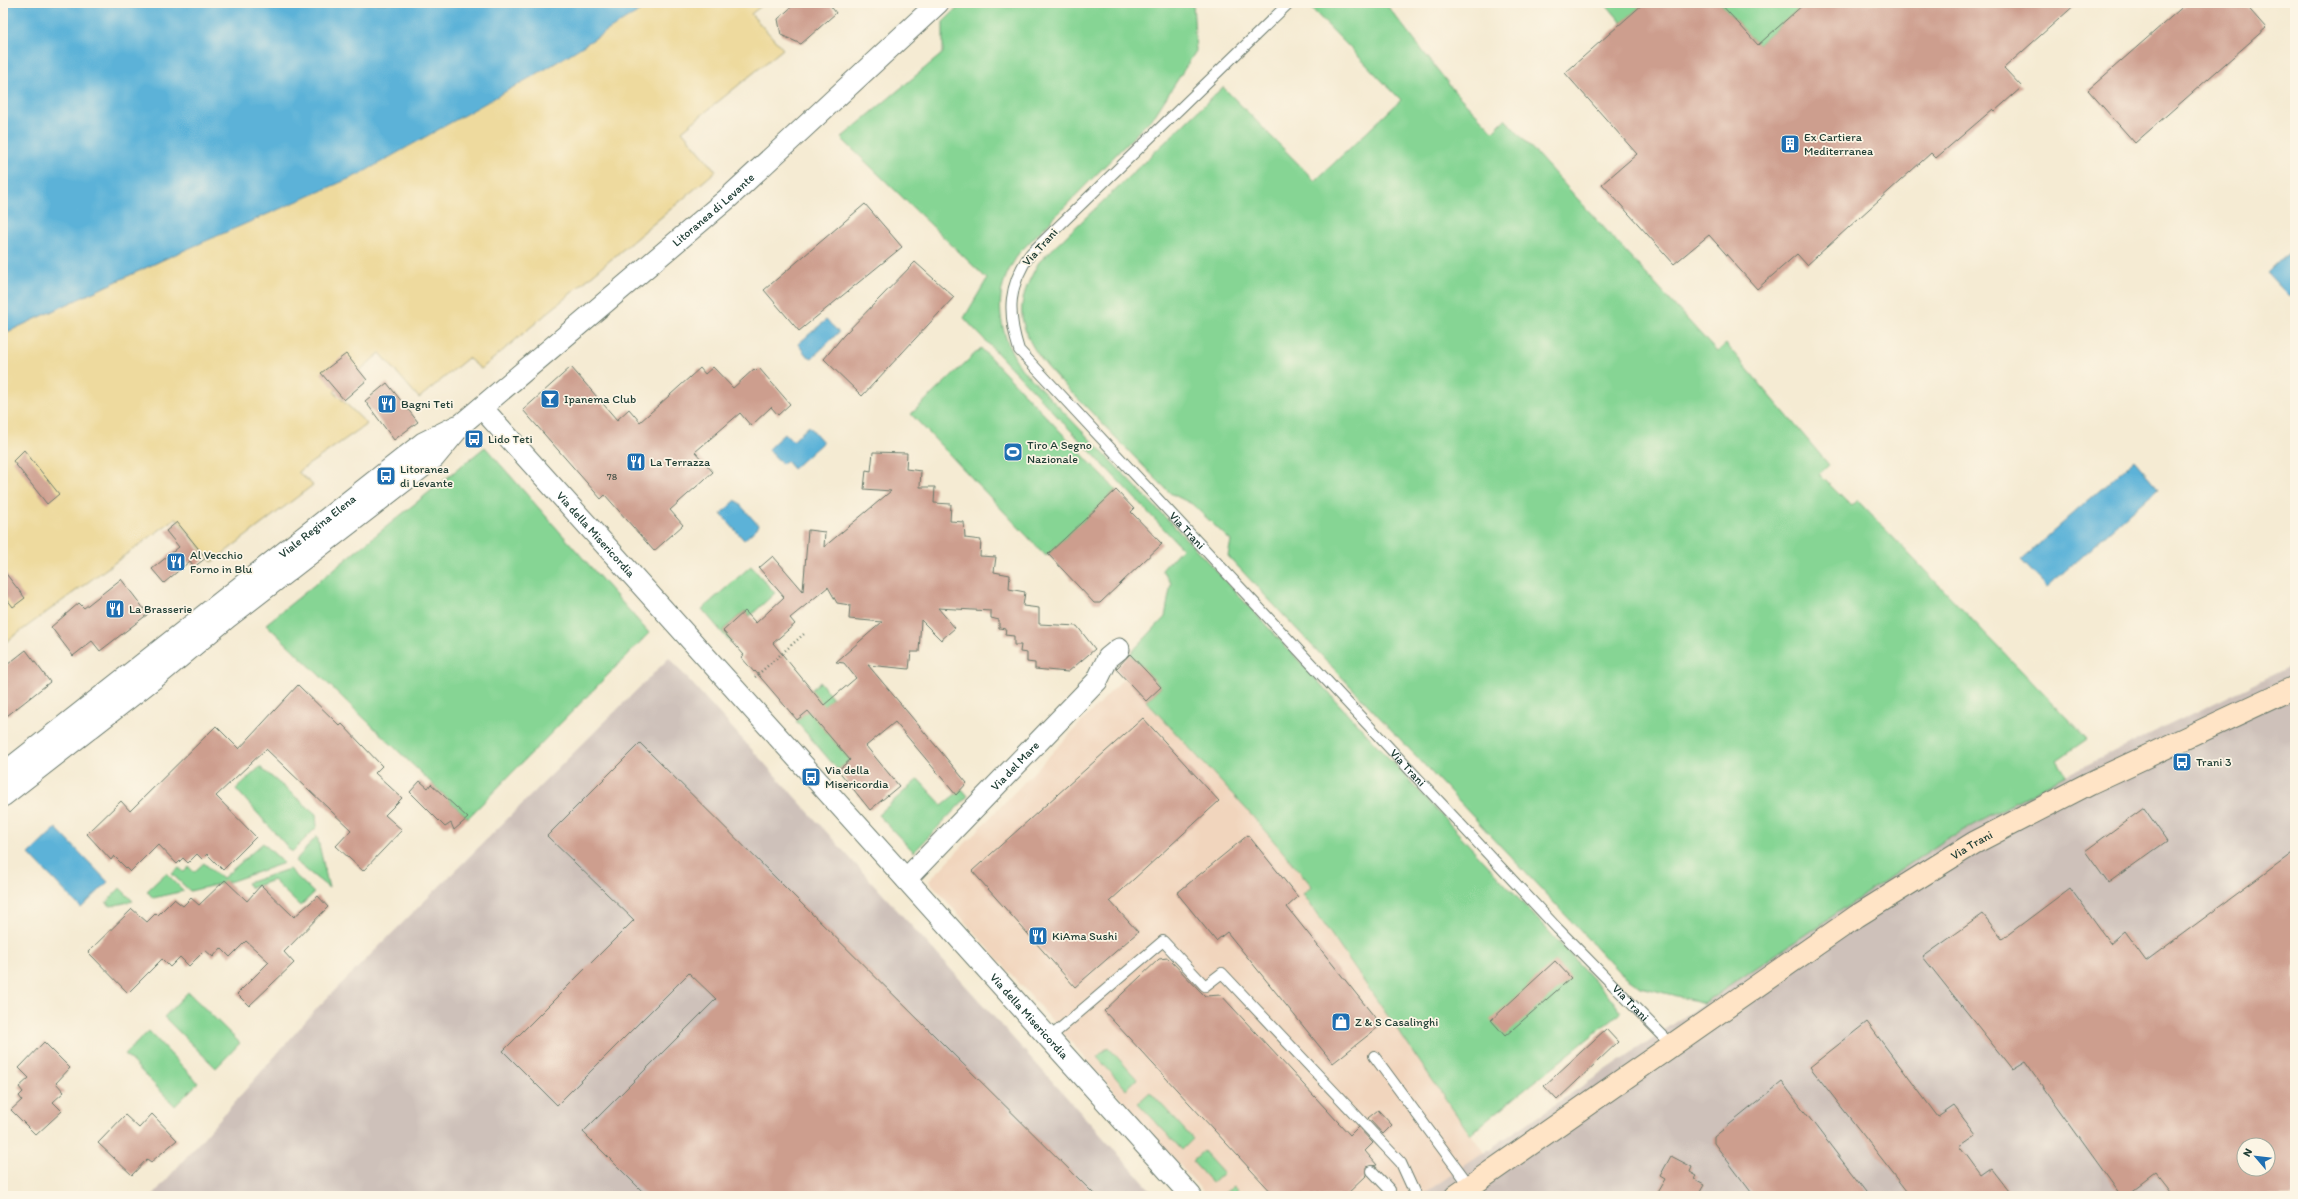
<svg xmlns="http://www.w3.org/2000/svg" width="2298" height="1199" font-family="Itim,sans-serif">
<style>
.built{fill:#f1d5bd}
.industrial{fill:#cec1ba;fill-rule:evenodd}
.green{fill:#86d594;stroke:#528964}
.sand{fill:#eeda9e;stroke:#868c69}
.water{fill:#5bb2d8;stroke:#3d7886}
.building{fill:#cd9e8e;fill-rule:evenodd}
.lines{fill:none;stroke-linecap:round;stroke-linejoin:round}
.lane-casing{stroke:#6a7a6c;stroke-width:12}
.street-casing{stroke:#6a7a6c;stroke-width:23}
.secondary-casing{stroke:#6a7a6c;stroke-width:24}
.path{stroke:#6a7a6c;stroke-width:2.5;stroke-dasharray:1 3;stroke-linecap:butt}
.lane{stroke:#fff;stroke-width:10}
.street{stroke:#fff;stroke-width:21}
.secondary{stroke:#ffe4c6;stroke-width:22}
.labels{text-anchor:middle;stroke-width:3.5;stroke-linejoin:round;paint-order:stroke}
.number-label{font-size:10px;fill:#4a554a}
.poi-label{font-size:12px;fill:#1f3d34;stroke:#fcf5e5;text-anchor:start}
.street-label{font-size:12px;fill:#1f3d34;stroke:#fcf5e5}
</style>
<rect width="100%" height="100%" fill="#fcf5e5"/>
<filter id="ink" filterUnits="userSpaceOnUse"><feTurbulence type="fractalNoise" baseFrequency=".025" numOctaves="2"/><feDisplacementMap in="SourceGraphic" scale="8" xChannelSelector="R" yChannelSelector="G"/><feConvolveMatrix kernelMatrix="1 2 1 2 8 2 1 2 1" color-interpolation-filters="sRGB"/></filter>
<filter id="wash" filterUnits="userSpaceOnUse"><feTurbulence type="fractalNoise" baseFrequency=".012" numOctaves="4" result="noise"/><feDisplacementMap in="SourceGraphic" scale="16" xChannelSelector="R" yChannelSelector="G"/><feGaussianBlur stdDeviation="0.9" result="paint"/><feColorMatrix in="noise" values="0 0 0 0 0 0 0 0 0 0 0 0 0 0 0 0 0 1.4 0 .05"/><feComposite in="paint" operator="in"/></filter>
<g filter="url(#wash)">
<rect width="100%" height="100%" fill="#f5ebd3"/>
<path class="built" d="M1124,678L1248,811L1313,886L1303,894L1485,1154L1420,1196H1207L929,881Z"/>
<path class="industrial" d="M669,658L1156,1196H152L319,1006Z
M2295,664V1196H1420L1945,840L2066,775ZM2244,1145H2268V1169H2244Z"/>
<path class="green" d="M963,3H1193L1196,51L1155,115L1018,254C1014,262 1008,270 1005,279C994,309 1004,343 1021,368L1194,547L1613,1001L1621,1012L1470,1134L1303,894L1312,886L1248,811L1146,701L1161,687L1130,654L1165,617L1171,583L1162,570L1182,548L964,318L987,279L841,138L943,53V22Z
M1310,3H1385L1455,92L1493,131L1505,119L1717,352L1726,344L1829,465L1819,474L1851,506L1857,500L2087,739L2057,760L2066,775L1945,840L1704,1003L1641,987L1618,971L1228,556L1231,541L1192,504L1170,493C1144,467 1119,441 1094,415C1069,388 1031,359 1023,322C1018,300 1029,280 1039,262L1223,87L1315,181L1401,100L1308,5Z
M1605,3H1644L1622,23Z
M1720,3H1805L1758,45Z
M981,348L1116,490L1046,556L911,414Z
M485,447L649,633L468,818L266,624Z
M751,566L775,593L750,616L745,611L723,630L732,641L731,643L702,609Z
M820,682L833,698L812,715L850,760L838,770L796,721L817,703L809,692Z
M260,767L316,814L317,827L292,852L236,789Z
M918,779L942,805L962,789L968,796L914,852L878,815Z
M317,836L329,888L295,861Z
M263,843L284,863L232,881L190,891L172,874L179,868L184,872L189,867L194,872L204,863L222,879Z
M289,869L314,893L300,906L273,880L251,888L247,883Z
M166,873L184,891L153,898L147,891Z
M120,888L133,901L111,906L106,903Z
M188,992L240,1043L216,1068L164,1017Z
M149,1031L198,1083L175,1106L125,1054Z
M1108,1047L1137,1079L1126,1089L1097,1057Z
M1150,1092L1193,1139L1182,1150L1138,1103Z
M1203,1151L1223,1173L1212,1183L1192,1161Z
M1234,1186L1243,1196L1222,1195Z"/>
<path class="sand" d="M646,3H765L751,14L783,49L682,131L716,171L481,369L468,358L419,398L380,353L334,392L367,424L298,472L313,485L212,562L176,518L3,644V334L169,257Z"/>
<path class="water" d="M3,3H652L549,67L360,174L169,257L3,334Z
M2295,246V291L2289,296L2267,273Z
M826,320L839,332L812,358L806,355L798,344Z
M809,426L823,442L793,469L786,461L782,464L768,449L785,433L793,441Z
M2134,460L2158,488L2047,587L2021,560Z
M736,500L759,526L744,540L721,514Z
M56,828L108,882L81,908L29,854Z"/>
<g id="blocks">
<path class="building" d="M796,3H824L830,5L836,13L801,44L781,35L778,19Z
M1644,3H1720L1758,45L1805,3H2077L2004,68L2022,87L1995,111L1993,109L1936,158L1931,153L1807,265L1797,254L1757,289L1709,235L1674,264L1602,184L1637,154L1565,73Z
M2187,3H2244L2266,28L2135,143L2088,90Z
M865,204L902,247L799,331L764,290Z
M915,262L954,297L862,396L824,359L843,336Z
M346,354L367,380L344,400L321,373Z
M571,367L617,420L629,409L640,422L700,368L705,374L713,367L733,388L754,369L756,371L759,368L790,404L778,415L771,407L751,426L740,413L695,452L713,472L670,510L683,525L654,551L605,495L601,499L523,410Z
M387,383L418,422L394,440L365,401Z
M24,450L59,494L47,504L13,461Z
M873,452L907,453L906,469L921,471L920,487H935L934,503L951,504L950,521L964,522L965,538L981,540L980,556L996,557L994,572L1010,575L1009,589L1025,592L1023,606L1039,608V624L1077,626L1095,649L1068,672L1035,669V663L1027,662V653L1020,652L1021,645H1014V636L1005,635L1006,629L999,628V620L991,618V611L938,608L955,628L941,640L921,620L919,652H911L909,669L868,665L967,783L956,795L895,722L866,746L899,786L870,810L838,770L850,760L808,711L797,720L755,671L754,672L741,657L744,655L723,631L745,611L756,623L784,597L759,568L773,556L803,591L808,530L825,532L824,547L891,491L864,489L866,470L871,471ZM828,587L837,603L850,605L849,619L882,622L836,662L844,663L856,678L824,705L773,643L795,624L790,618Z
M1116,490L1134,509L1131,512L1162,544L1100,603H1094L1048,554Z
M177,522L206,558L194,567L190,561L164,583L152,569L179,547L166,531Z
M3,570L25,598L13,607L3,594Z
M121,579L148,614L100,651L92,641L73,656L51,627L79,603L84,608Z
M26,650L50,682L3,719V668Z
M1130,654L1161,687L1146,701L1116,669Z
M298,685L340,726L342,724L382,766L375,773L402,798L385,815L402,830L363,871L336,846L351,830L266,749L216,796L256,837L223,870L207,854L202,859L197,854L188,863L183,858L177,864L158,844L130,872L114,856L111,860L87,834L121,801L130,811L216,726L239,749Z
M1143,718L1219,801L1110,901L1138,932L1075,987L972,871Z
M640,743L1096,1196H647L583,1132L716,999L689,973L557,1105L503,1051L634,920L547,836Z
M420,781L428,788L431,784L468,818L454,830L451,823L445,827L410,792Z
M2144,808L2167,841L2108,883L2085,851Z
M1248,835L1298,897L1287,907L1381,1025L1333,1063L1227,932L1216,941L1177,893Z
M2295,851V1175L2292,1196H2172L2155,1174L2126,1196H2122L2025,1061L2012,1069L1923,957L1983,914L2002,939L2070,888L2110,943L2124,931L2146,961ZM2244,1145H2268V1169H2244Z
M225,880L247,901L261,885L294,917L318,896L328,907L284,952L294,963L249,1006L237,994L269,962L246,941L230,957L221,948L213,957L205,950L189,966L180,957L170,967L162,959L128,993L88,952L132,909L147,922L156,913L158,915L174,899L183,906L191,898L199,905Z
M1168,958L1205,996L1221,995L1350,1135L1358,1127L1373,1143L1365,1151L1377,1165L1367,1167V1175L1345,1196H1275L1104,1011L1159,959Z
M1555,961L1571,978L1505,1036L1491,1020Z
M1867,1022L1938,1117L1954,1106L1976,1135L1960,1146L1982,1176L1992,1169L2013,1196H1911L1810,1067Z
M1606,1029L1618,1042L1557,1100L1544,1086Z
M44,1042L70,1068L56,1083L64,1092L53,1102L62,1111L36,1135L11,1110L22,1100L19,1096L23,1092L19,1087L29,1078L19,1068Z
M1782,1082L1869,1196H1754L1714,1143V1137Z
M1378,1110L1392,1125L1383,1134L1368,1118Z
M152,1114L177,1140L151,1162L147,1159L132,1175L98,1143L125,1115L139,1128Z
M1671,1156L1692,1167L1690,1172L1697,1176L1695,1179L1704,1184L1697,1196H1655L1665,1179L1660,1176Z"/>
</g>
</g>
<g filter="url(#ink)">
<use href="#blocks" fill-opacity="0" stroke="#6a7a6c" stroke-width="1"/>
<g class="lines">
<defs>
<g id="lane">
<path id="s1" d="M1289,3L1031,253C1008,285 1007,312 1019,350L1558,929L1673,1046"/>
<path d="M1049,1038L1163,941L1205,986L1222,973L1401,1163L1416,1196"/>
<path d="M1374,1056L1470,1186"/>
<path d="M1372,1171L1390,1190"/>
</g>
<g id="street">
<path id="s2" d="M482,408L1191,1196"/>
<path id="s3" d="M3,774L423,443L457,426"/>
<path id="s4" d="M3,796L161,673L227,618L434,458L463,423L727,199L938,3"/>
<path id="s5" d="M906,879L1097,681L1108,658L1119,649"/>
</g>
<g id="secondary">
<path id="s6" d="M1456,1196L1857,916L1974,843L2090,783L2295,687"/>
</g>
</defs>
<use href="#lane" class="lane-casing"/>
<use href="#street" class="street-casing"/>
<use href="#secondary" class="secondary-casing"/>
<path class="path" d="M755,677L804,634"/>
<use href="#lane" class="lane"/>
<use href="#street" class="street"/>
<use href="#secondary" class="secondary"/>
</g>
</g>
<defs>
<symbol id="building-square" viewBox="-11 -11 22 22"><rect x="-9" y="-9" width="18" height="18" rx="4" fill="#1f6fb2" stroke="#fcf5e5"/><path d="M-4-6H4V6H1V3H-1V6H-4ZM-2.5-4.3h1.7v1.8h-1.7ZM.8-4.3h1.7v1.8H.8ZM-2.5-1h1.7V.8h-1.7ZM.8-1h1.7V.8H.8Z" fill="#fff"/></symbol>
<symbol id="bar-square" viewBox="-11 -11 22 22"><rect x="-9" y="-9" width="18" height="18" rx="4" fill="#1f6fb2" stroke="#fcf5e5"/><path d="M-6-5H6L.8 .8V4.5H3.5V6h-7V4.5H-.8V.8Z" fill="#fff"/></symbol>
<symbol id="restaurant-square" viewBox="-11 -11 22 22"><rect x="-9" y="-9" width="18" height="18" rx="4" fill="#1f6fb2" stroke="#fcf5e5"/><path d="M-5-6h1v4h1v-4h1v4h1v-4h1v5L-1.5 .5V6h-2V.5L-5-1ZM5-6V6H3V1.5H1.5Q1.5-4 5-6Z" fill="#fff"/></symbol>
<symbol id="bus-square" viewBox="-11 -11 22 22"><rect x="-9" y="-9" width="18" height="18" rx="4" fill="#1f6fb2" stroke="#fcf5e5"/><path d="M-5-6H5V4H4V6H2V4H-2V6H-4V4H-5ZM-3.5-4V0h7V-4ZM-3.5 1.2v1.5H-2V1.2ZM2 1.2v1.5H3.5V1.2Z" fill="#fff"/></symbol>
<symbol id="stadium-square" viewBox="-11 -11 22 22"><rect x="-9" y="-9" width="18" height="18" rx="4" fill="#1f6fb2" stroke="#fcf5e5"/><path d="M0-5a6.5 5 0 1 0 0 10a6.5 5 0 1 0 0-10ZM-3.5-1.8h7v3.6h-7Z" fill="#fff"/></symbol>
<symbol id="shop-square" viewBox="-11 -11 22 22"><rect x="-9" y="-9" width="18" height="18" rx="4" fill="#1f6fb2" stroke="#fcf5e5"/><path d="M-5-2.5h2.3a2.7 3.5 0 0 1 5.4 0H5L5.5 6h-11ZM-1.5-2.5h3a1.5 2.3 0 0 0-3 0Z" fill="#fff"/></symbol>
</defs>
<g fill-rule="evenodd">
<use href="#building-square" x="1779" y="133" width="22" height="22"/>
<use href="#bar-square" x="539" y="388" width="22" height="22"/>
<use href="#restaurant-square" x="376" y="393" width="22" height="22"/>
<use href="#bus-square" x="463" y="428" width="22" height="22"/>
<use href="#stadium-square" x="1002" y="441" width="22" height="22"/>
<use href="#restaurant-square" x="625" y="451" width="22" height="22"/>
<use href="#bus-square" x="375" y="465" width="22" height="22"/>
<use href="#restaurant-square" x="165" y="551" width="22" height="22"/>
<use href="#restaurant-square" x="104" y="598" width="22" height="22"/>
<use href="#bus-square" x="2171" y="751" width="22" height="22"/>
<use href="#bus-square" x="800" y="766" width="22" height="22"/>
<use href="#restaurant-square" x="1027" y="925" width="22" height="22"/>
<use href="#shop-square" x="1330" y="1011" width="22" height="22"/>
</g>
<g class="labels">
<g class="number-label">
<text x="612" y="480">78</text>
</g>
<g class="poi-label">
<text x="1804" y="141">Ex Cartiera<tspan x="1804" dy="14">Mediterranea</tspan></text>
<text x="564" y="403">Ipanema Club</text>
<text x="401" y="408">Bagni Teti</text>
<text x="488" y="443">Lido Teti</text>
<text x="1027" y="449">Tiro A Segno<tspan x="1027" dy="14">Nazionale</tspan></text>
<text x="650" y="466">La Terrazza</text>
<text x="400" y="473">Litoranea<tspan x="400" dy="14">di Levante</tspan></text>
<text x="190" y="559">Al Vecchio<tspan x="190" dy="14">Forno in Blu</tspan></text>
<text x="129" y="613">La Brasserie</text>
<text x="2196" y="766">Trani 3</text>
<text x="825" y="774">Via della<tspan x="825" dy="14">Misericordia</tspan></text>
<text x="1052" y="940">KiAma Sushi</text>
<text x="1355" y="1026">Z &amp; S Casalinghi</text>
</g>
<g class="street-label">
<text dy="4" stroke="none"><textPath href="#s4" startOffset="922">Litoranea di Levante</textPath></text>
<text transform="translate(1040 247) rotate(-48)" y="4">Via Trani</text>
<text dy="4" stroke="none"><textPath href="#s3" startOffset="400">Viale Regina Elena</textPath></text>
<text dy="4" stroke="none"><textPath href="#s1" startOffset="708">Via Trani</textPath></text>
<text dy="4" stroke="none"><textPath href="#s2" startOffset="170">Via della Misericordia</textPath></text>
<text dy="4" stroke="none"><textPath href="#s5" startOffset="157">Via del Mare</textPath></text>
<text dy="4" stroke="none"><textPath href="#s1" startOffset="1032">Via Trani</textPath></text>
<text dy="4" stroke="none"><textPath href="#s6" startOffset="624">Via Trani</textPath></text>
<text dy="4" stroke="none"><textPath href="#s1" startOffset="1356">Via Trani</textPath></text>
<text dy="4" stroke="none"><textPath href="#s2" startOffset="818">Via della Misericordia</textPath></text>
</g>
</g>
<rect width="2298" height="1199" fill="none" stroke="#fcf5e5" stroke-width="16"/>
<g transform="translate(2256 1157) rotate(298)"><circle r="19" fill="#fcf5e5" stroke="#a4ab9e"/>
<path d="M0-3L7 15L0 10L-7 15Z" fill="#1f6fb2"/>
<text y="-6" font-size="11" font-weight="bold" text-anchor="middle" fill="#1f3d34">N</text>
</g>
</svg>
